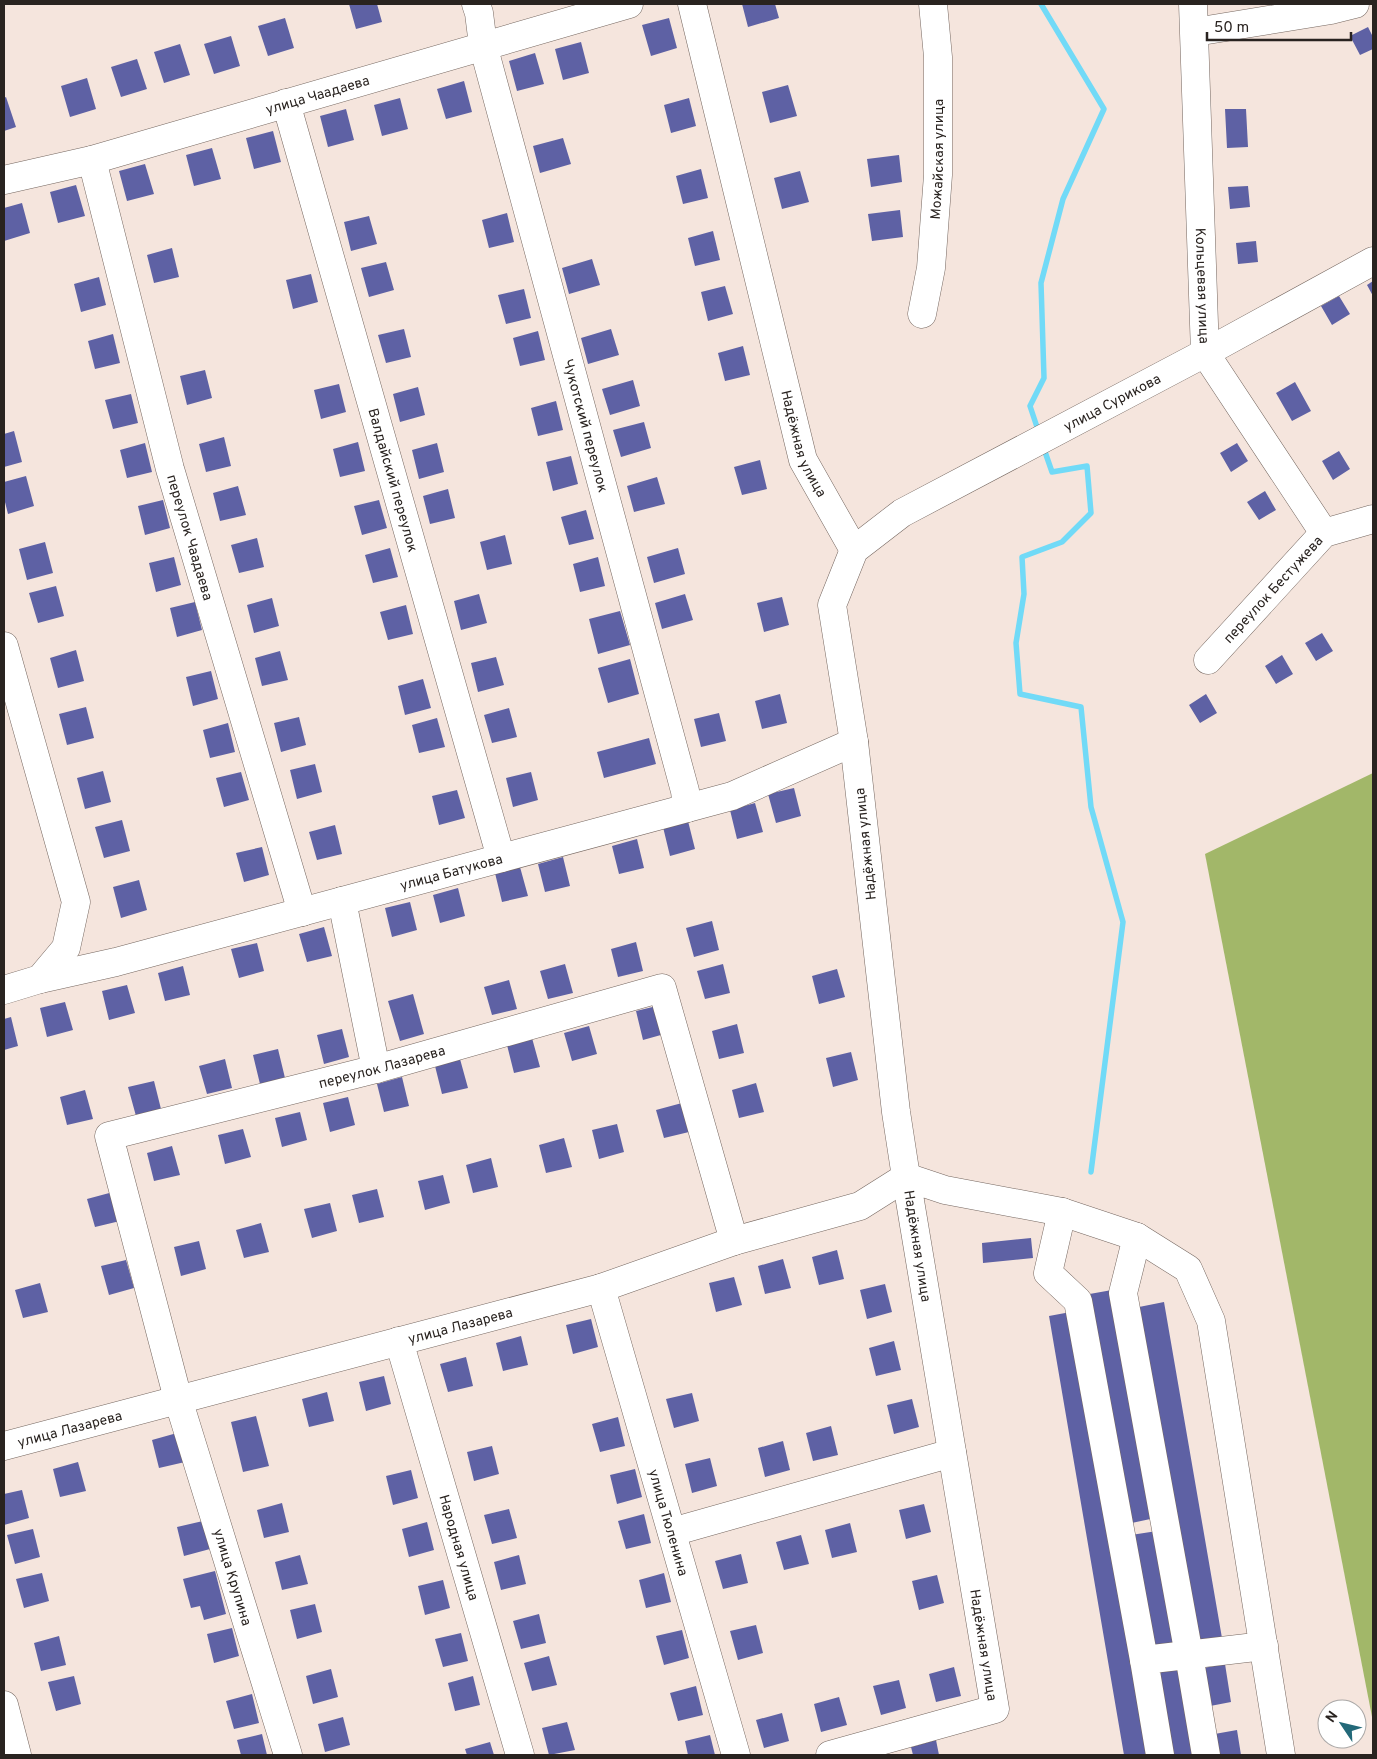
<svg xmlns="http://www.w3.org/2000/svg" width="1377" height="1759" font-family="Overpass,sans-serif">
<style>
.forest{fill:#a2b769}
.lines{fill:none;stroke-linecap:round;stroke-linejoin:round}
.stream{stroke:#71daf7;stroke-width:5.5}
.building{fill:#5e61a4}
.minor-casing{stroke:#756760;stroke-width:29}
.major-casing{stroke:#756760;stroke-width:29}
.minor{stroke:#fff;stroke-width:28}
.major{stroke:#fff;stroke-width:28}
.labels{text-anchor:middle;stroke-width:5;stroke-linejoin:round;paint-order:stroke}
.street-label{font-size:14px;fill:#292320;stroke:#fff}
</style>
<rect width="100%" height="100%" fill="#f5e5dd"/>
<path class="forest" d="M1373,773V1722L1205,854Z"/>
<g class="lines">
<path class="stream" d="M1039,433L1030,406L1044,378L1041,283L1063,199L1104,109L1041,4
M1043,446L1052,472L1087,466L1091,513L1062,542L1022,557L1024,594L1016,643L1020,694L1081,707L1091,807L1123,922L1091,1172"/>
</g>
<path class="building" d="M349,4H377L382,22L356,29Z
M742,4H775L779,18L748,27Z
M285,18L294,48L268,56L258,26Z
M669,18L677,48L651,56L642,25Z
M1368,27L1373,37V49L1360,55L1350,36Z
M231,36L240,66L214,74L204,44Z
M581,42L589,73L563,80L555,49Z
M180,44L190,75L164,83L154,52Z
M535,53L544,84L517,91L509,61Z
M137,59L147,89L121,97L111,67Z
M87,78L96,109L70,117L61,86Z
M464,81L472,112L446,119L437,89Z
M788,85L797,116L770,123L762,92Z
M6,97L16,127L4,131V98Z
M400,98L408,129L382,136L374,105Z
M689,98L696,126L671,133L664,105Z
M346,109L354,140L328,147L320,116Z
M1225,109H1246L1248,147L1227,148Z
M273,131L281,162L254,169L246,138Z
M563,138L571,164L540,173L533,146Z
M212,148L221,179L194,186L186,155Z
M899,155L902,182L871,187L867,159Z
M145,164L154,194L127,201L119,171Z
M701,169L708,198L683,204L676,176Z
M800,171L809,202L782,209L774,178Z
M76,185L85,216L58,223L50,192Z
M1248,186L1250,207L1230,209L1228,187Z
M22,203L30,233L4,241V208Z
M900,210L903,237L872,241L868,214Z
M507,213L514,242L489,248L482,220Z
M369,216L377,244L351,251L344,222Z
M713,231L720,260L695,266L688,238Z
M1256,241L1258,262L1238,264L1236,243Z
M172,248L179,277L154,283L147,255Z
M592,259L600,285L569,294L562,268Z
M386,262L394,290L369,297L361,268Z
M311,274L318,302L293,309L286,280Z
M99,277L106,305L81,312L74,284Z
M1373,281V296L1367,285Z
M725,286L733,314L708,321L701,292Z
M524,289L531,318L506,324L498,295Z
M1339,296L1350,314L1332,325L1321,306Z
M404,329L411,357L386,363L378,335Z
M611,329L619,355L588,364L581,338Z
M538,331L545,360L520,366L513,338Z
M113,334L120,363L95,369L88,341Z
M743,346L750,375L725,381L718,353Z
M205,370L212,398L187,405L180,376Z
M633,380L640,406L610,415L602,389Z
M1295,382L1311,411L1292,421L1276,393Z
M339,384L346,412L321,419L314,390Z
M418,387L425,415L400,422L393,394Z
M131,394L138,423L113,429L105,400Z
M556,401L563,430L538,436L531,408Z
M644,422L651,448L621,457L613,430Z
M14,431L22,462L4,467V434Z
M224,437L231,466L206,472L199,444Z
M358,442L365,471L340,477L333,449Z
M145,443L152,472L127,478L120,450Z
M437,443L444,472L419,479L412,450Z
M1237,443L1248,461L1231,472L1220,453Z
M1339,451L1350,469L1333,480L1322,461Z
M571,456L578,484L553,491L546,462Z
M760,460L767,489L742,495L734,467Z
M26,476L34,506L8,514L4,498V482Z
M657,477L665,504L634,512L627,486Z
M238,486L246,515L220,521L213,493Z
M448,489L455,518L430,524L423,496Z
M1265,491L1276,510L1259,520L1247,502Z
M163,500L170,528L145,535L138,506Z
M379,500L387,528L362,535L354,506Z
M586,510L594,539L569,545L561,517Z
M505,535L512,564L487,570L480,542Z
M257,538L264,567L239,573L231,545Z
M45,542L53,573L27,580L19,549Z
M390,548L398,577L373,583L365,555Z
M678,548L685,574L654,583L647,557Z
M174,557L181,585L156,592L149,563Z
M598,557L605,586L580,592L573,564Z
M56,586L64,616L38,623L29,593Z
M479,594L487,623L461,630L454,601Z
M685,594L693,620L662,629L655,603Z
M782,597L789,625L764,632L757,603Z
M272,598L279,626L254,633L247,605Z
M195,602L202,630L177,637L170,608Z
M406,605L413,634L388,640L380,612Z
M620,611L630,645L598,654L589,619Z
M1322,633L1333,651L1316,661L1305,643Z
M76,650L84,681L58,688L50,658Z
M280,651L288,680L262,686L255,658Z
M1282,655L1293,674L1276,684L1265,666Z
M496,657L504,685L478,692L471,663Z
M630,659L639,694L608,703L598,668Z
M211,671L218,699L193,706L186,677Z
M423,679L431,708L405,715L398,686Z
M780,694L787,723L762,729L755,701Z
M1206,694L1217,713L1200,723L1189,705Z
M86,707L94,738L67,745L59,714Z
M509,708L517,737L492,743L484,715Z
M719,713L726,741L701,747L694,719Z
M299,717L306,745L281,752L274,723Z
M437,718L445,747L419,753L412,725Z
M228,723L235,752L210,758L203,730Z
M649,738L656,764L604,778L597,752Z
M315,764L322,792L297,799L290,770Z
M103,771L111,802L85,809L77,778Z
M241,772L249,800L224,807L216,778Z
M531,772L538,800L513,807L506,778Z
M794,788L801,816L776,823L768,794Z
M457,790L465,818L439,825L432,796Z
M755,803L763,832L737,839L730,810Z
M122,820L130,851L104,858L95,827Z
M688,821L695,849L670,856L663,827Z
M335,825L342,854L317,860L309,832Z
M637,839L644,868L619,874L612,846Z
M262,847L269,875L244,882L236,853Z
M563,857L570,886L545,892L538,864Z
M520,867L528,896L502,902L495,873Z
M139,880L147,910L121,918L113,887Z
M458,888L465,916L440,923L433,895Z
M410,902L417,930L392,937L385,908Z
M712,921L719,950L694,957L686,928Z
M324,927L332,956L307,962L299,934Z
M636,942L643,971L618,977L611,949Z
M257,943L264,971L239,978L231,949Z
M565,964L573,993L548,999L540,971Z
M723,964L730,993L705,999L697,971Z
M183,966L190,995L165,1001L158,973Z
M837,969L845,997L819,1004L812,976Z
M509,980L517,1009L492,1015L484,987Z
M127,985L135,1013L109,1020L102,991Z
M413,994L424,1034L400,1041L388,1001Z
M65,1002L73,1030L47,1037L40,1008Z
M661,1005L668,1033L643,1040L636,1011Z
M11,1017L18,1046L4,1050V1019Z
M737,1024L744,1053L719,1059L712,1031Z
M589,1026L597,1054L572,1061L564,1033Z
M342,1029L349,1057L324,1064L317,1035Z
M532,1038L540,1067L514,1073L507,1045Z
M278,1049L285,1078L260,1084L253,1055Z
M851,1052L858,1080L833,1087L826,1058Z
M225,1059L232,1088L207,1094L199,1066Z
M460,1059L468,1088L442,1094L435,1066Z
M402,1077L409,1106L384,1112L377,1084Z
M154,1081L161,1109L136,1116L128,1087Z
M756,1083L764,1112L739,1118L732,1090Z
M85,1090L93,1119L67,1125L60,1097Z
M348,1097L355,1125L330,1132L323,1103Z
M682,1103L689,1132L664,1138L656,1110Z
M300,1112L307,1140L282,1147L275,1118Z
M617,1124L624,1152L599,1159L592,1130Z
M243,1129L251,1157L225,1164L218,1135Z
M564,1138L572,1167L546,1173L539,1145Z
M172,1146L180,1175L154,1181L147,1153Z
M491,1158L498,1187L473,1193L466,1165Z
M443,1175L450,1203L425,1210L418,1181Z
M377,1189L384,1217L359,1223L352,1195Z
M113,1192L120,1221L95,1227L87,1199Z
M330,1203L337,1231L312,1238L304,1209Z
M261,1223L269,1252L244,1258L236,1230Z
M1031,1238L1033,1258L983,1263L982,1243Z
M199,1241L206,1269L181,1276L174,1247Z
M837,1250L844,1279L819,1285L812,1257Z
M783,1259L791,1288L765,1294L758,1266Z
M126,1260L134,1288L109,1295L101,1266Z
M734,1277L742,1305L716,1312L709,1283Z
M40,1283L48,1312L23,1318L15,1290Z
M885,1284L892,1312L867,1319L860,1290Z
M1112,1290L1155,1518L1127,1524L1084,1295Z
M1164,1302L1222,1638L1194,1642L1134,1308Z
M1076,1311L1152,1755H1124L1049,1316Z
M591,1319L598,1347L573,1354L566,1325Z
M521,1336L528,1365L503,1371L496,1343Z
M894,1341L901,1370L876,1376L869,1348Z
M466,1357L473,1386L448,1392L440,1364Z
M384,1376L391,1404L366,1411L359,1382Z
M327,1392L334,1421L309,1427L302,1399Z
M692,1393L699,1421L674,1428L666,1399Z
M912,1399L919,1427L894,1434L887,1405Z
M256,1416L269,1466L243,1472L231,1422Z
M618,1417L625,1446L600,1452L592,1424Z
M831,1426L838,1455L813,1461L806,1433Z
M177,1433L185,1462L159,1468L152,1440Z
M783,1441L790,1470L765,1477L758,1448Z
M492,1446L499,1474L474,1481L467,1452Z
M710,1458L717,1486L692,1493L685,1464Z
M78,1462L86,1491L60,1497L53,1469Z
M635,1469L642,1497L617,1504L610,1475Z
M411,1470L418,1498L393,1505L386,1476Z
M22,1490L29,1518L4,1525V1494Z
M282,1503L289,1532L264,1538L257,1510Z
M924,1504L931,1532L906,1539L899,1510Z
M509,1509L517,1538L492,1544L484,1515Z
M644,1514L651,1543L626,1549L618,1521Z
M203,1521L210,1549L184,1556L177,1527Z
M427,1522L434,1550L409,1557L402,1529Z
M850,1523L857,1552L832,1558L825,1530Z
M33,1529L40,1557L15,1564L7,1535Z
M1157,1531L1178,1649L1152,1654L1131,1535Z
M801,1535L809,1564L784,1570L776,1542Z
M741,1554L748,1583L723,1589L715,1561Z
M300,1555L308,1584L282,1590L275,1562Z
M519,1555L526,1584L501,1590L494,1562Z
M215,1571L226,1614L204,1620L200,1606L191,1608L183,1579Z
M42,1573L49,1601L24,1608L16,1579Z
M664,1573L671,1602L646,1608L639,1580Z
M937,1575L944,1603L919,1610L912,1581Z
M443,1580L450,1608L425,1615L418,1586Z
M315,1604L322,1632L297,1639L290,1610Z
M539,1614L546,1643L521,1649L513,1621Z
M756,1625L763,1653L738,1660L730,1631Z
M232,1628L239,1656L214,1663L207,1634Z
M682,1630L689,1658L664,1665L656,1636Z
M461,1633L468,1661L443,1667L435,1639Z
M59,1636L66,1665L41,1671L34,1643Z
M549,1656L557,1685L532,1691L524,1663Z
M1225,1664L1231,1702L1205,1707L1198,1669Z
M1179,1665L1192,1755H1166L1153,1668Z
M954,1667L961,1696L936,1702L929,1674Z
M331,1669L338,1697L313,1704L306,1676Z
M74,1676L81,1704L56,1711L48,1682Z
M473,1676L480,1705L455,1711L448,1683Z
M899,1680L906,1708L881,1715L873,1686Z
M696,1686L703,1715L678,1721L670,1693Z
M252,1694L259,1723L234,1729L226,1701Z
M839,1697L847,1725L821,1732L814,1704Z
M782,1713L789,1741L764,1748L756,1720Z
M343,1717L350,1745L325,1752L318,1724Z
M567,1722L575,1750L549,1755L542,1728Z
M1237,1730L1241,1755H1212L1209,1735Z
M262,1734L267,1755H241L237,1740Z
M710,1735L715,1755H688L685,1741Z
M936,1740L939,1755H913L911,1747Z
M490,1742L494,1755H467L465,1749Z"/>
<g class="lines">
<defs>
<g id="minor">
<path id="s1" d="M476,4L479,13L483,45L685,791L687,808"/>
<path id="s2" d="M692,4L803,460L854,550"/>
<path id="s3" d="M1193,4L1205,353L1324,533"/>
<path d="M1195,32L1331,10L1355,4"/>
<path id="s4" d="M286,103L501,858"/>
<path id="s5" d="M92,160L170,469L302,912"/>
<path id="s6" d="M4,180L92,160L629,4"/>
<path id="s7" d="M922,314L931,268L938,175V57L933,4"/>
<path d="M4,646L76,902L66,948L40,979L4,990"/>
<path id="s8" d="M1208,660L1324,533L1373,519"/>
<path d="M342,901L376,1069"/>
<path id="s9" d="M40,979L116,962L732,796L854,742"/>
<path d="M1062,1212L1048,1273L1078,1301L1144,1660"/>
<path d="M1137,1237L1123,1293L1189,1655L1206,1755"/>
<path id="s10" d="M601,1288L736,1755"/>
<path id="s11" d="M399,1341L520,1755"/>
<path d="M672,1532L952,1453"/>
<path id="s12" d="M288,1755L178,1399L109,1136L376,1069L662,988L734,1241"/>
<path d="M830,1755L995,1709L906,1177L945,1190L1062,1212L1137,1237L1188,1269L1211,1321L1281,1755"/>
<path d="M1160,1755L1144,1660L1264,1646"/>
</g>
<g id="major">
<path id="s13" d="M4,1446L601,1288L734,1241L860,1206L906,1177L896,1112L854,742L832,605L854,550L902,513L1205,353L1373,261"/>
<path d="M4,1705L17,1755"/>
</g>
</defs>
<use href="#minor" class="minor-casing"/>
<use href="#major" class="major-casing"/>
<use href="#minor" class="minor"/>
<use href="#major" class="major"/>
</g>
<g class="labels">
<g class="street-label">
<text dy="5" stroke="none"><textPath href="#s6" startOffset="325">улица Чаадаева</textPath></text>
<text dy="5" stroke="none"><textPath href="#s7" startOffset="156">Можайская улица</textPath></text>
<text dy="5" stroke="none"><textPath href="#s3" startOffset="282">Кольцевая улица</textPath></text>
<text dy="5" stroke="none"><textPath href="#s13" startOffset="1878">улица Сурикова</textPath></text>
<text dy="5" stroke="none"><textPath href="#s1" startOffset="436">Чукотский переулок</textPath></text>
<text dy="5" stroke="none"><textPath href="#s2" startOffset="454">Надёжная улица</textPath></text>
<text dy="5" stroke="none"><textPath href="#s4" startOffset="392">Валдайский переулок</textPath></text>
<text dy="5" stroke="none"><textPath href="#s5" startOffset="390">переулок Чаадаева</textPath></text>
<text dy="5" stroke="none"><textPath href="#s8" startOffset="96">переулок Бестужева</textPath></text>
<text transform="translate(865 844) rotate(-96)" y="5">Надёжная улица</text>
<text dy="5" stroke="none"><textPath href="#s9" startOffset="425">улица Батукова</textPath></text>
<text dy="5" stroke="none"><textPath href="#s12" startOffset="926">переулок Лазарева</textPath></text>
<text transform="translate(918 1246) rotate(81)" y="5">Надёжная улица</text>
<text dy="5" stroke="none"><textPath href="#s13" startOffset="472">улица Лазарева</textPath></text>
<text dy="5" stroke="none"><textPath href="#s13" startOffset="68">улица Лазарева</textPath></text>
<text dy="5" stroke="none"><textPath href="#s10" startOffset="244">улица Тюленина</textPath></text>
<text dy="5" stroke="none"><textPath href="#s11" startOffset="215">Народная улица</textPath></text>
<text transform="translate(233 1577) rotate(73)" y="5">улица Крупина</text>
<text transform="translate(984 1645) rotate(81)" y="5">Надёжная улица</text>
</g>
</g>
<rect width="1377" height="1759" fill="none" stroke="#292320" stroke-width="10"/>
<g transform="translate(1342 1724) rotate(305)"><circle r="24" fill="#ffffff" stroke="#a9a7a6"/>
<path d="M0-4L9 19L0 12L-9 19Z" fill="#236979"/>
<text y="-8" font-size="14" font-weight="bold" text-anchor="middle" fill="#292320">N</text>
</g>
<path d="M1207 32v8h144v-8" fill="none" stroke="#292320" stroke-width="2.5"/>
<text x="1214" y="32" font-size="15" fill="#292320" stroke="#ffffff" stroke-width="4" paint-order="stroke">50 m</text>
</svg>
